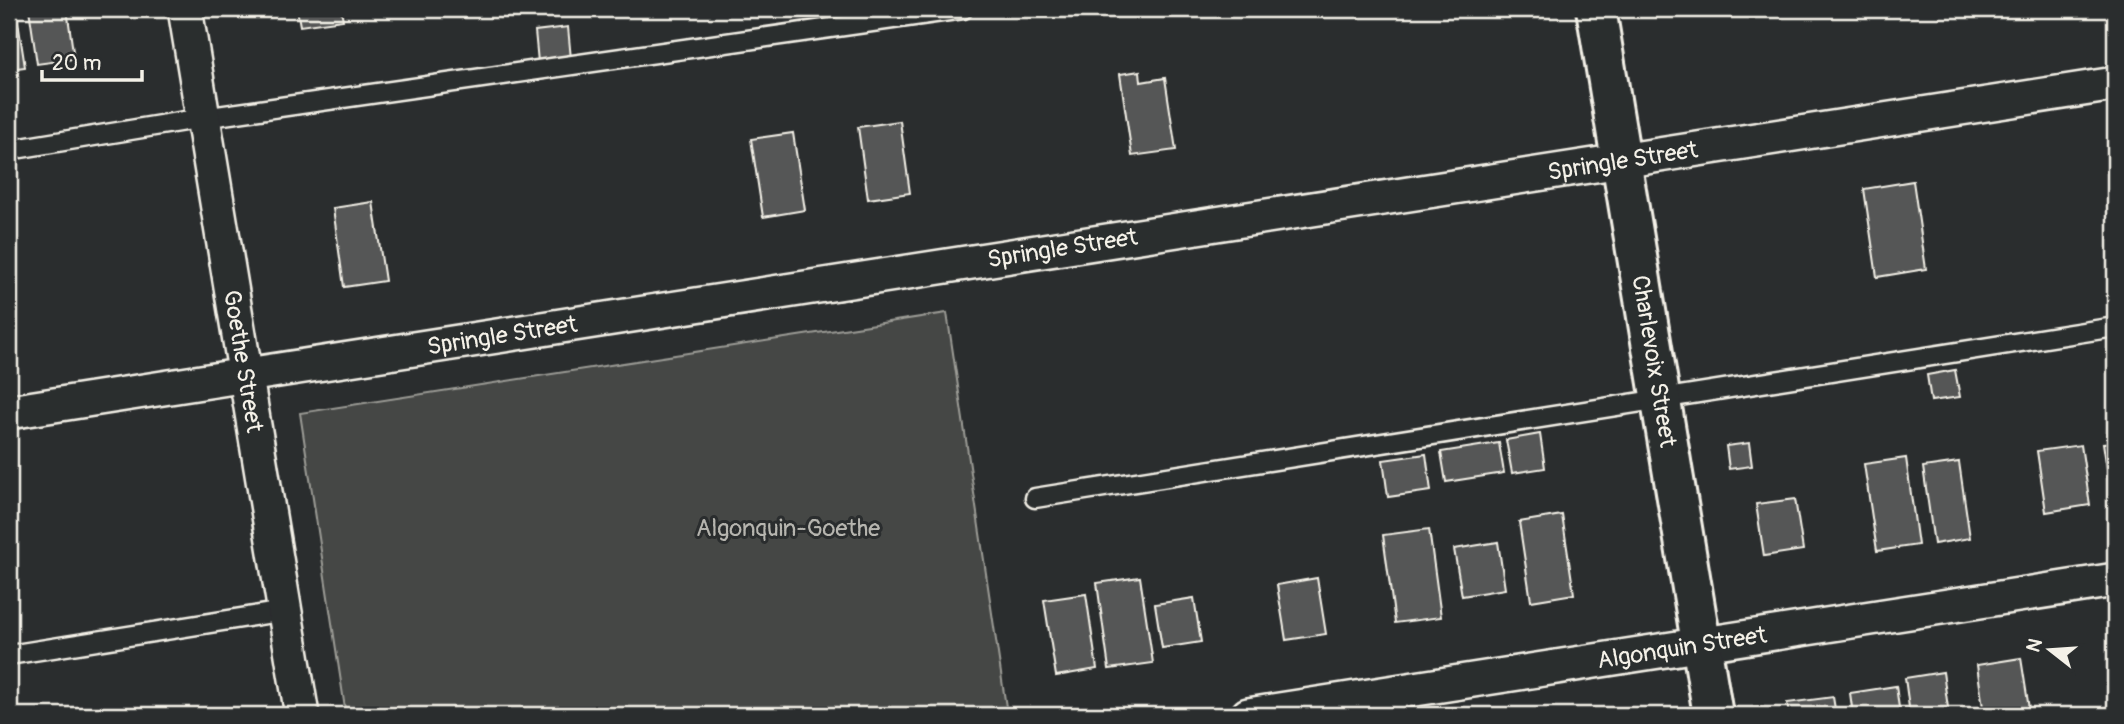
<svg xmlns="http://www.w3.org/2000/svg" width="2124" height="724" font-family="Pangolin,sans-serif">
<style>
.green{fill:#444645;stroke:#9c9c96;stroke-width:2}
.building{fill:#555756;stroke:#f4f1e8;stroke-width:2}
.lines{fill:none;stroke-linecap:round;stroke-linejoin:round}
.lane-casing{stroke:#f4f1e8;stroke-width:23}
.street-casing{stroke:#f4f1e8;stroke-width:38}
.secondary-casing{stroke:#f4f1e8;stroke-width:44}
.lane{stroke:#2a2d2e;stroke-width:18}
.street{stroke:#2a2d2e;stroke-width:33}
.secondary{stroke:#2a2d2e;stroke-width:38}
.labels{text-anchor:middle;stroke-width:6;stroke-linejoin:round;paint-order:stroke}
.street-label{font-size:24px;fill:#f4f1e8;stroke:#2a2d2e}
.park-label{font-size:24px;fill:#b6b5af;stroke:#2a2d2e}
</style>
<rect width="100%" height="100%" fill="#2a2d2e"/>
<filter id="ink" filterUnits="userSpaceOnUse"><feTurbulence type="fractalNoise" baseFrequency=".0143" numOctaves="2"/><feDisplacementMap in="SourceGraphic" scale="14" xChannelSelector="R" yChannelSelector="G"/><feConvolveMatrix kernelMatrix="1 2 1 2 8 2 1 2 1" color-interpolation-filters="sRGB"/></filter>
<g filter="url(#ink)">
<path class="green" d="M947,313L1006,707L954,715H346L300,413Z"/>
<path class="building" d="M9,9H16L25,67L9,69Z
M29,9H67L74,59L37,64Z
M297,9H341L343,20L300,26Z
M568,27L571,59L538,62L535,31Z
M1140,71L1141,82L1165,78L1176,150L1132,156L1120,74Z
M900,121L910,193L868,199L858,127Z
M793,133L805,210L763,217L751,139Z
M1913,181L1926,269L1877,277L1864,189Z
M373,202L385,281L344,287L333,208Z
M1955,370L1960,397L1931,401L1927,375Z
M1540,434L1545,468L1512,473L1506,440Z
M2115,442V501L2112,502L2103,443Z
M1499,443L1504,473L1446,482L1441,452Z
M1749,443L1752,466L1729,469L1726,446Z
M2081,445L2090,505L2046,512L2037,451Z
M1426,454L1431,491L1388,497L1383,460Z
M1906,458L1918,545L1877,551L1864,464Z
M1959,462L1970,538L1934,544L1923,467Z
M1795,499L1803,550L1764,556L1756,504Z
M1562,515L1574,594L1531,601L1519,522Z
M1429,529L1441,617L1395,623L1383,535Z
M1498,542L1505,589L1462,596L1454,549Z
M1140,577L1153,663L1109,669L1097,583Z
M1317,578L1326,634L1286,640L1277,585Z
M1086,594L1097,669L1056,676L1044,600Z
M1194,598L1201,642L1162,648L1155,604Z
M2021,658L2030,715H1984L1977,665Z
M1943,672L1949,715H1910L1905,678Z
M1896,686L1900,715H1853L1850,693Z
M1833,697L1836,715H1789L1787,703Z"/>
<g class="lines">
<defs>
<path id="lane" d="M9,150L203,118L963,9
M1035,498L2115,327
M9,655L285,611"/>
<g id="street">
<path id="s1" d="M185,9L302,715"/>
<path id="s2" d="M9,412L2115,84"/>
<path id="s3" d="M1248,715L2115,580"/>
</g>
<g id="secondary">
<path id="s4" d="M1596,9L1713,715"/>
</g>
</defs>
<use href="#lane" class="lane-casing"/>
<use href="#street" class="street-casing"/>
<use href="#secondary" class="secondary-casing"/>
<use href="#lane" class="lane"/>
<use href="#street" class="street"/>
<use href="#secondary" class="secondary"/>
</g>
</g>
<g class="labels">
<g class="street-label">
<text dy="8" stroke="none"><textPath href="#s2" startOffset="1633">Springle Street</textPath></text>
<text dy="8" stroke="none"><textPath href="#s2" startOffset="1066">Springle Street</textPath></text>
<text dy="8" stroke="none"><textPath href="#s2" startOffset="499">Springle Street</textPath></text>
<text dy="8" stroke="none"><textPath href="#s1" startOffset="357">Goethe Street</textPath></text>
<text dy="8" stroke="none"><textPath href="#s4" startOffset="357">Charlevoix Street</textPath></text>
<text dy="8" stroke="none"><textPath href="#s3" startOffset="439">Algonquin Street</textPath></text>
</g>
<g class="park-label">
<text x="788" y="536">Algonquin-Goethe</text>
</g>
</g>
<rect width="2124" height="724" fill="none" stroke="#2a2d2e" stroke-width="35"/>
<rect x="18" y="18" width="2089" height="689" fill="none" stroke="#f4f1e8" stroke-width="2.5" filter="url(#ink)"/>
<g transform="translate(2050 650) rotate(287)" stroke="#2a2d2e" stroke-width="5" paint-order="stroke">
<path d="M0-5L12 26L0 18L-12 26Z" fill="#f4f1e8"/>
<text y="-10" font-size="19" font-weight="bold" text-anchor="middle" fill="#f4f1e8">N</text>
</g>
<path d="M42 70v10h100v-10" fill="none" stroke="#f4f1e8" stroke-width="3.5"/>
<text x="52" y="70" font-size="21" fill="#f4f1e8" stroke="#2a2d2e" stroke-width="5" paint-order="stroke">20 m</text>
</svg>
